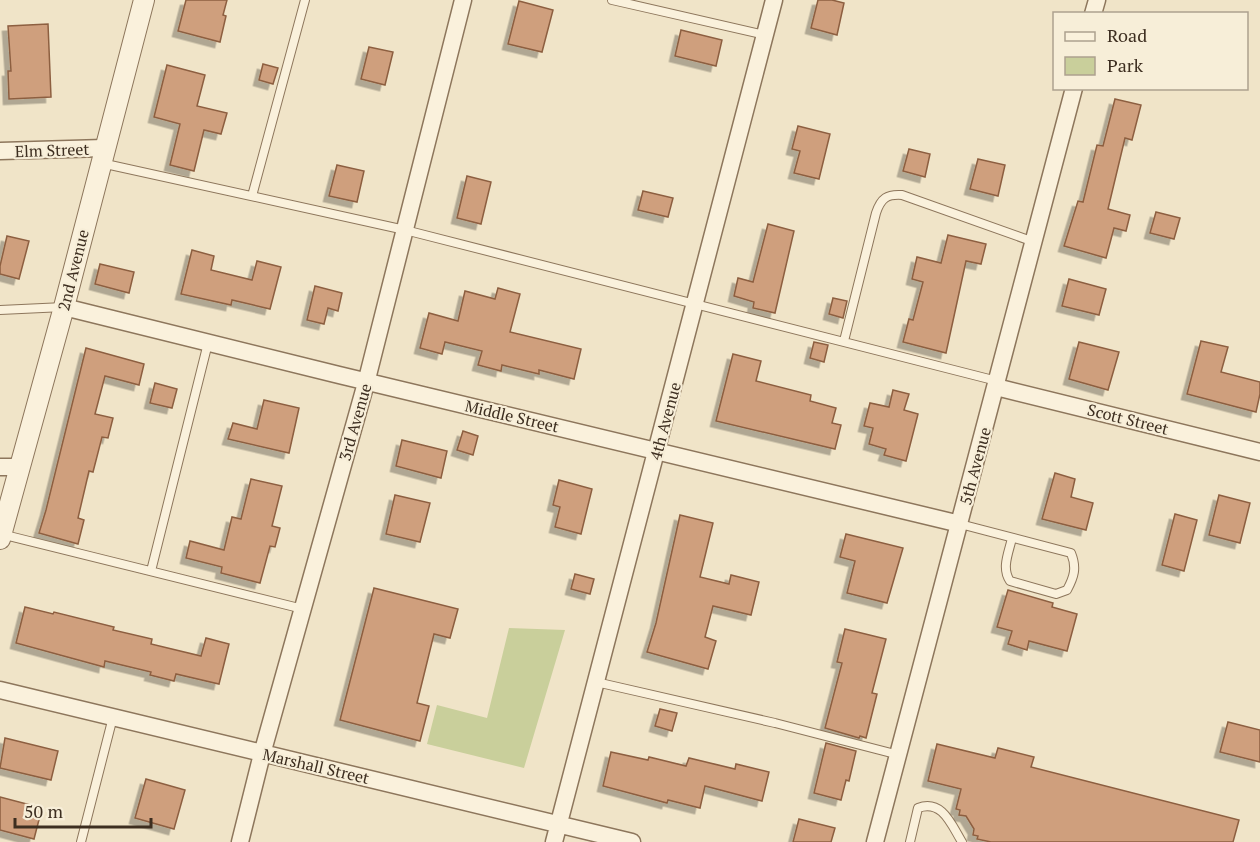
<svg xmlns="http://www.w3.org/2000/svg" width="1260" height="842" font-family="'PT Serif',serif">
<style>
.green{fill:#c9cf9b}
.building{fill:#cf9f7d;stroke:#8d5f41;stroke-width:1.5;filter:url(#shadow)}
.lines{fill:none;stroke-linecap:round;stroke-linejoin:round}
.service-casing{stroke:#8d765c;stroke-width:10}
.minor-casing{stroke:#8d765c;stroke-width:19}
.tertiary-casing{stroke:#8d765c;stroke-width:22}
.service{stroke:#faf1dc;stroke-width:8}
.minor{stroke:#faf1dc;stroke-width:16}
.tertiary{stroke:#faf1dc;stroke-width:20}
.labels{text-anchor:middle;stroke-width:4.5;stroke-linejoin:round;paint-order:stroke}
.street-label{font-size:16px;fill:#3d2e20;stroke:#f7eed8}
</style>
<defs>
<filter id="shadow"><feDropShadow dx="-5.5" dy="5.5" stdDeviation="0" flood-color="#0004"/></filter>
</defs>
<rect width="100%" height="100%" fill="#f0e4c8"/>
<path class="green" d="M509,628L565,630L524,768L427,744L437,705L487,718Z"/>
<path class="building" d="M186,0H227L223,15L226,16L220,42L178,31Z
M818,0H832L844,3L837,35L811,28Z
M519,1L553,10L542,52L508,44Z
M48,24L51,97L9,99L8,71H11L8,26Z
M681,30L722,40L716,66L675,56Z
M369,47L393,52L385,85L361,79Z
M263,64L278,68L273,84L259,80Z
M167,65L205,75L197,106L227,113L221,134L204,130L194,171L170,165L180,124L154,117Z
M1115,99L1141,105L1132,140L1125,138L1108,209L1130,215L1126,231L1114,228L1106,258L1064,246L1078,201L1083,202L1097,145L1103,146Z
M798,126L830,134L819,179L794,173L800,151L792,149Z
M909,149L930,154L925,177L903,171Z
M978,159L1005,165L998,196L970,189Z
M337,165L364,171L357,202L329,196Z
M467,176L491,182L481,224L457,218Z
M643,191L673,198L668,217L638,210Z
M1156,212L1180,218L1174,239L1150,233Z
M768,224L794,231L775,313L753,308L754,302L734,296L738,278L753,282Z
M948,235L986,244L981,264L966,261L946,353L903,342L909,319L913,320L923,282L912,279L917,257L941,263Z
M7,236L29,241L19,279L0,274V266Z
M192,250L214,256L211,270L252,280L257,261L281,267L270,309L232,300L231,305L181,294Z
M100,264L134,272L129,293L95,284Z
M1069,279L1106,289L1099,315L1062,306Z
M315,286L342,293L338,311L328,308L324,324L307,320Z
M498,288L520,294L510,332L581,349L574,379L539,370V374L502,365L501,371L478,365L482,351L445,342L442,354L420,348L429,313L458,321L465,291L495,299Z
M833,298L847,301L843,318L829,314Z
M1201,341L1228,347L1221,372L1260,382V394L1256,412L1187,394Z
M814,342L828,345L824,362L810,358Z
M1079,342L1119,352L1108,390L1069,379Z
M86,348L144,364L139,385L105,376L95,414L113,418L108,438L102,437L93,472L89,471L78,518L84,520L78,544L39,533L46,510Z
M733,354L761,361L756,381L811,395L810,401L836,408L832,423L841,425L835,449L716,421Z
M155,383L177,389L172,408L150,403Z
M893,390L909,394L904,410L918,414L906,461L884,455L886,449L869,444L873,428L864,426L870,403L889,407Z
M264,400L299,408L289,453L228,439L233,423L257,429Z
M463,431L478,436L473,455L457,450Z
M402,440L447,451L441,478L396,466Z
M1055,473L1075,479L1071,497L1093,503L1086,530L1042,519Z
M251,479L282,486L272,526L280,528L275,547L270,546L260,583L221,573L222,567L186,558L190,541L224,550L232,517L241,519Z
M559,480L592,489L581,534L555,527L560,507L553,505Z
M395,495L430,503L420,542L386,534Z
M1219,495L1250,503L1240,543L1209,535Z
M1175,514L1197,520L1184,571L1162,565Z
M680,515L713,523L700,577L729,584L731,575L759,582L751,615L713,606L705,637L716,641L708,669L647,652L656,623Z
M846,534L903,548L887,603L847,593L855,561L840,557Z
M575,574L594,579L590,594L571,589Z
M374,588L458,609L450,638L434,634L417,703L429,706L420,741L340,720Z
M1008,590L1053,603L1052,607L1077,614L1067,651L1029,641L1027,650L1008,644L1012,631L997,627Z
M25,607L53,614L54,612L114,627L113,630L152,639L151,644L201,656L206,638L229,644L219,684L176,674L174,681L150,675L151,672L105,661L104,667L16,643Z
M845,629L886,639L872,693L877,694L866,738L860,736L859,738L825,728L842,663L837,662Z
M660,709L677,713L672,731L655,726Z
M1228,722L1260,730V762L1220,752Z
M5,738L58,751L51,780L0,768Z
M826,743L856,751L849,781L846,780L841,800L814,793Z
M937,744L995,758L998,748L1034,757L1031,767L1239,820L1233,842H991L977,839L978,836L973,835L974,829L966,816L959,815L960,810L956,809L961,789L928,781Z
M611,752L648,760L649,757L686,766L689,758L735,769L736,764L769,772L762,801L705,786L700,808L668,800L667,803L603,786Z
M146,779L185,790L174,829L135,818Z
M0,797L42,808L34,839L0,830Z
M799,819L835,828L831,842H793Z"/>
<g class="lines">
<defs>
<path id="service" d="M612,0L765,35
M101,163L405,230L997,381
M252,196L305,0
M0,310L64,307
M844,341L876,213C881,198 887,194 902,195L1034,242
M960,524L1071,553C1077,568 1074,577 1067,590L1056,594L1010,581C1001,568 1009,552 1012,538
M1,534L303,609
M151,571L208,343
M596,682L775,723L899,755
M81,842L113,717
M910,842L918,808C942,799 951,824 962,842"/>
<path id="minor" d="M1093,14L1097,0
M0,151L104,148
M64,307C362,382 661,452 960,524
M996,387L1260,452
M0,467H19
M0,690L632,842
M240,842L262,754L366,383L463,0
M554,842L774,0
M875,842L1074,88"/>
<path id="tertiary" d="M0,539L64,307L144,0"/>
</defs>
<use href="#service" class="service-casing"/>
<use href="#minor" class="minor-casing"/>
<use href="#tertiary" class="tertiary-casing"/>
<use href="#service" class="service"/>
<use href="#minor" class="minor"/>
<use href="#tertiary" class="tertiary"/>
</g>
<g class="labels">
<g class="street-label">
<text transform="translate(52 150) rotate(-2)" y="6">Elm Street</text>
<text transform="translate(73 270) rotate(-76)" y="6">2nd Avenue</text>
<text transform="translate(512 416) rotate(13)" y="6">Middle Street</text>
<text transform="translate(1128 419) rotate(14)" y="6">Scott Street</text>
<text transform="translate(665 421) rotate(-75)" y="6">4th Avenue</text>
<text transform="translate(355 422) rotate(-74)" y="6">3rd Avenue</text>
<text transform="translate(975 466) rotate(-75)" y="6">5th Avenue</text>
<text transform="translate(316 766) rotate(13)" y="6">Marshall Street</text>
</g>
</g>
<rect x="1053" y="12" width="195" height="78" fill="#f7eed8" stroke="#ada18e" stroke-width="1.5"/>
<rect x="1065" y="32" width="30" height="9" fill="#faf1dc" stroke="#ada18e" stroke-width="1.5"/>
<text x="1107" y="42" font-size="18" fill="#3d2e20">Road</text>
<rect x="1065" y="57" width="30" height="18" fill="#c9cf9b" stroke="#ada18e" stroke-width="1.5"/>
<text x="1107" y="72" font-size="18" fill="#3d2e20">Park</text>
<path d="M15 818v9h136v-9" fill="none" stroke="#3d2e20" stroke-width="3"/>
<text x="24" y="818" font-size="18" fill="#3d2e20" stroke="#f7eed8" stroke-width="4.5" paint-order="stroke">50 m</text>
</svg>
